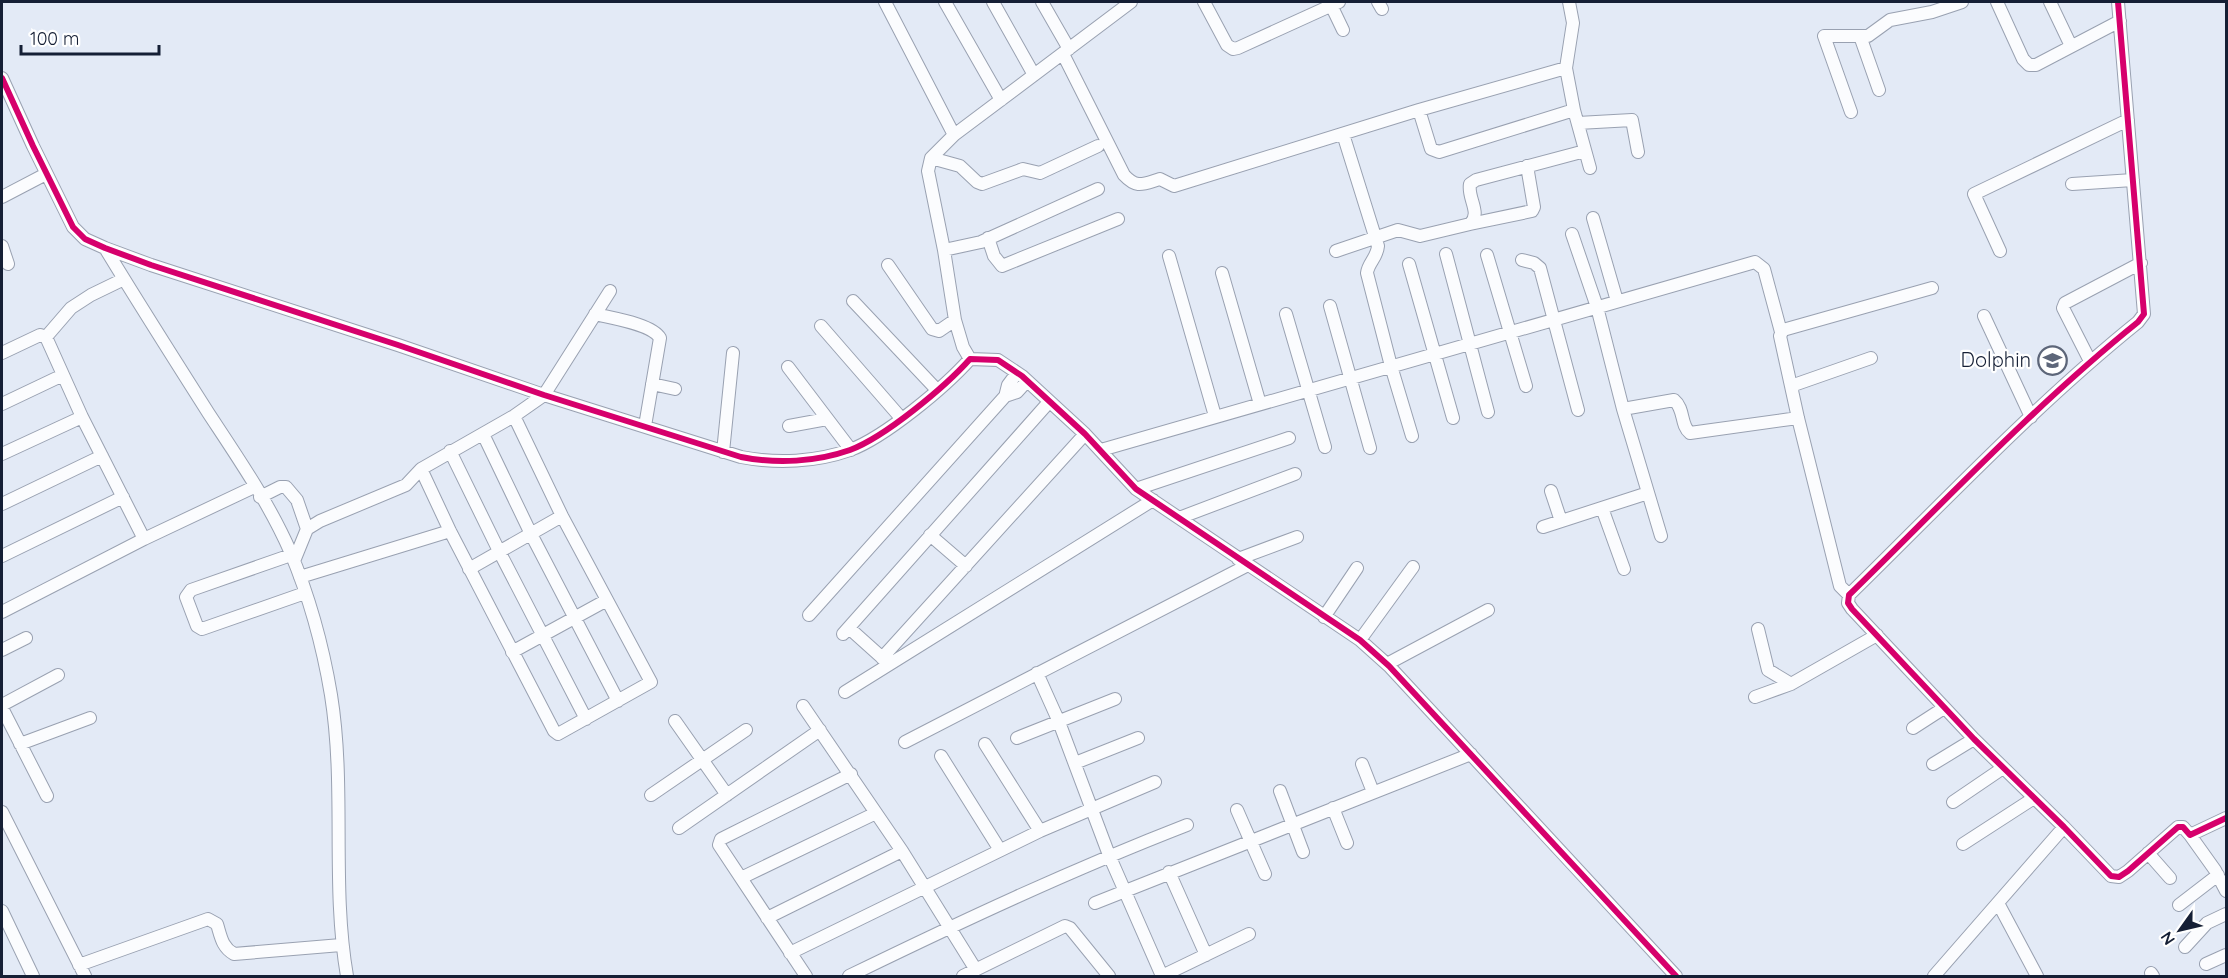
<svg xmlns="http://www.w3.org/2000/svg" width="2228" height="978" font-family="Quicksand,sans-serif">
<style>
.lines{fill:none;stroke-linecap:round;stroke-linejoin:round}
.minor-casing{stroke:#99a1b1;stroke-width:14}
.minor{stroke:#fbfcfe;stroke-width:12}
.cycleway-casing{stroke:#fff;stroke-width:10}
.cycleway{stroke:#d6006c;stroke-width:6}
.labels{text-anchor:middle;stroke-width:4.5;stroke-linejoin:round;paint-order:stroke}
.poi-label{font-size:20px;fill:#151f35;stroke:#fff;text-anchor:end}
</style>
<rect width="100%" height="100%" fill="#e3eaf6"/>
<g class="lines">
<defs>
<path id="minor" d="M885,2L954,135
M945,2L1001,100
M993,2L1034,75
M1042,2L1069,49
M1204,2L1227,45L1233,49L1238,48L1339,2
M1378,2L1382,9
M1569,2L1573,23L1566,68L1574,110L1590,168
M1997,2L2023,59L2029,65H2036L2120,21
M2050,2L2071,46
M2118,2L2144,314L2138,322C2035,405 1943,503 1849,595L1848,603L1852,609L1974,739L2064,827L2111,876L2119,877L2128,871L2178,827H2183L2190,835L2226,818
M1331,5L1343,30
M1860,36L1879,90
M1063,54L1124,175C1137,189 1143,184 1160,179L1174,186L1419,110L1566,68
M2,78L33,146L73,227L85,239L105,248L151,265L398,345L544,395L741,457C777,464 816,462 850,450C885,437 945,387 970,359L998,360L1022,376L1085,434L1136,489L1360,640L1389,666L1676,976
M1419,110L1431,149L1439,152L1574,110
M1851,112L1824,36H1868L1890,20L1932,12L1962,2
M1578,123L1632,120L1638,152
M1343,134L1378,246C1377,258 1368,263 1367,273L1391,366L1412,436
M931,158L960,166L977,182L982,184L1023,169L1040,173L1098,146
M2072,184L2133,180
M2,197L46,174
M1593,218L1617,301
M1470,224L1532,211L1534,207L1527,166
M1572,234L1597,307L1623,409L1661,536
M988,238L994,256L1002,266L1118,219
M2,246L8,264
M105,248C139,304 174,359 209,414C238,458 269,503 290,551C309,596 323,647 331,695C346,788 331,884 347,976
M944,250L981,242L1098,189
M1336,251L1398,230L1420,236L1470,224C1482,213 1467,198 1470,184L1476,180L1585,151
M2000,251L1974,194L2128,120
M1446,254L1488,412
M1487,255L1526,386
M1169,256L1215,416
M1522,260L1534,263L1540,268L1578,410
M1409,264L1453,418
M888,265L932,329L939,331L955,320
M1222,273L1260,404
M853,301L937,390
M1330,306L1370,448
M595,314C611,318 652,324 660,338L645,426
M1286,314L1325,447
M1984,316L2031,417
M821,326L901,418
M46,337L71,308L91,295L124,279
M2,353L40,335L46,337L82,417L144,539
M970,359L963,347L955,320L944,250L928,171L931,158L954,135L1131,2
M2090,361L2063,308L2065,303L2141,263
M788,367L851,450
M1017,373L1008,385L1006,393L1008,395L1017,392L1027,381
M652,384L675,389
M1791,386L1871,358
M2,404L63,375
M1623,409L1674,400C1685,409 1680,425 1690,433L1798,418
M514,416L562,516L651,682L558,734L554,731L450,531L421,469L514,416L544,395L610,291
M789,426L827,419
M483,434L531,534L618,701
M1101,450L1755,262L1764,269L1781,332
M450,451L499,551L586,719
M723,452L733,353
M2,454L82,417
M1136,489L1289,438
M1551,491L1561,521
M260,497L280,487H286L297,500L307,529
M2,504L102,456
M1602,508L1624,569
M1179,518L1295,474
M1543,527L1648,493
M930,535L966,566
M291,555L191,590L186,597L197,626L202,629L305,593
M2,556L123,497
M1238,559L1297,537
M294,561L307,529L320,521L406,485L421,469
M469,569L562,516
M300,577L450,531
M1849,595L1840,586L1798,418L1780,336L1783,330L1932,288
M2,612L144,539L254,487
M809,615L1007,394
M1324,617L1357,568
M849,628L888,663
M1758,629L1768,670L1791,684
M843,634L1049,402
M1360,640L1413,567
M2,650L26,638
M512,652L607,600
M882,658L1085,434
M1387,664L1488,610
M1037,673L1059,722L1109,855L1162,976
M845,692L1153,500
M1755,697L1791,684L1877,635
M2,705L58,675
M803,706L902,851L976,970
M2,708L47,796
M675,721L727,795
M1913,728L1944,708
M1017,738L1115,699
M905,742L1248,565
M20,744L90,718
M985,744L1040,831
M941,756L1000,850
M1075,763L1138,738
M1362,764L1373,792
M1933,764L1974,739
M1280,791L1303,852
M651,795L746,730
M1953,802L2003,768
M1333,808L1347,843
M1237,810L1265,874
M2,812L85,976
M679,828L820,730
M2190,835L2215,870L2226,891
M1963,844L2034,798
M2148,853L2170,878
M1169,872L1206,955
M741,878L876,813
M1095,903L1471,754
M1998,903L2037,976
M2179,905L2218,875
M2,911L33,976
M767,918L902,851
M2185,947L2207,923L2226,914
M790,953L1040,831L1155,782
M2206,964L2226,955
M79,965L208,919L217,924C221,937 222,947 234,954L341,945
M2151,973L2153,976
M806,976L719,845L721,839L851,774
M849,976C960,922 1071,870 1187,825
M963,976L1065,926L1070,928L1109,976
M1162,976L1249,934
M1934,976L2064,827"/>
</defs>
<use href="#minor" class="minor-casing"/>
<use href="#minor" class="minor"/>
<defs>
<path id="cycleway" d="M2118,2L2144,314L2138,322C2035,405 1943,503 1849,595L1848,603L1852,609L1974,739L2064,827L2111,876L2119,877L2128,871L2178,827H2183L2190,835L2226,818
M2,78L33,146L73,227L85,239L105,248L151,265L398,345L544,395L741,457C777,464 816,462 850,450C885,437 945,387 970,359L998,360L1022,376L1085,434L1136,489L1360,640L1389,666L1676,976"/>
</defs>
<use href="#cycleway" class="cycleway-casing"/>
<use href="#cycleway" class="cycleway"/>
</g>
<defs>
<symbol id="school-ring" viewBox="-11 -11 22 22"><circle r="9.5" fill="#fff" stroke="#5d6679" stroke-width="1.5"/><path d="M0-5L7-2L0 1L-7-2ZM-4 1L0 2.5L4 1V4Q0 6-4 4Z" fill="#5d6679"/></symbol>
</defs>
<g fill-rule="evenodd">
<use href="#school-ring" x="2036" y="344" width="33" height="33"/>
</g>
<g class="labels">
<g class="poi-label">
<text x="2031" y="367">Dolphin</text>
</g>
</g>
<rect width="2228" height="978" fill="none" stroke="#151f35" stroke-width="6"/>
<g transform="translate(2180 930) rotate(236)" stroke="#ffffff" stroke-width="4.5" paint-order="stroke">
<path d="M0-4.5L10 22L0 15L-10 22Z" fill="#151f35"/>
<text y="-9" font-size="16" font-weight="bold" text-anchor="middle" fill="#151f35">N</text>
</g>
<path d="M21 45v9h138v-9" fill="none" stroke="#151f35" stroke-width="3"/>
<text x="30" y="45" font-size="18" fill="#151f35" stroke="#ffffff" stroke-width="4.5" paint-order="stroke">100 m</text>
</svg>
